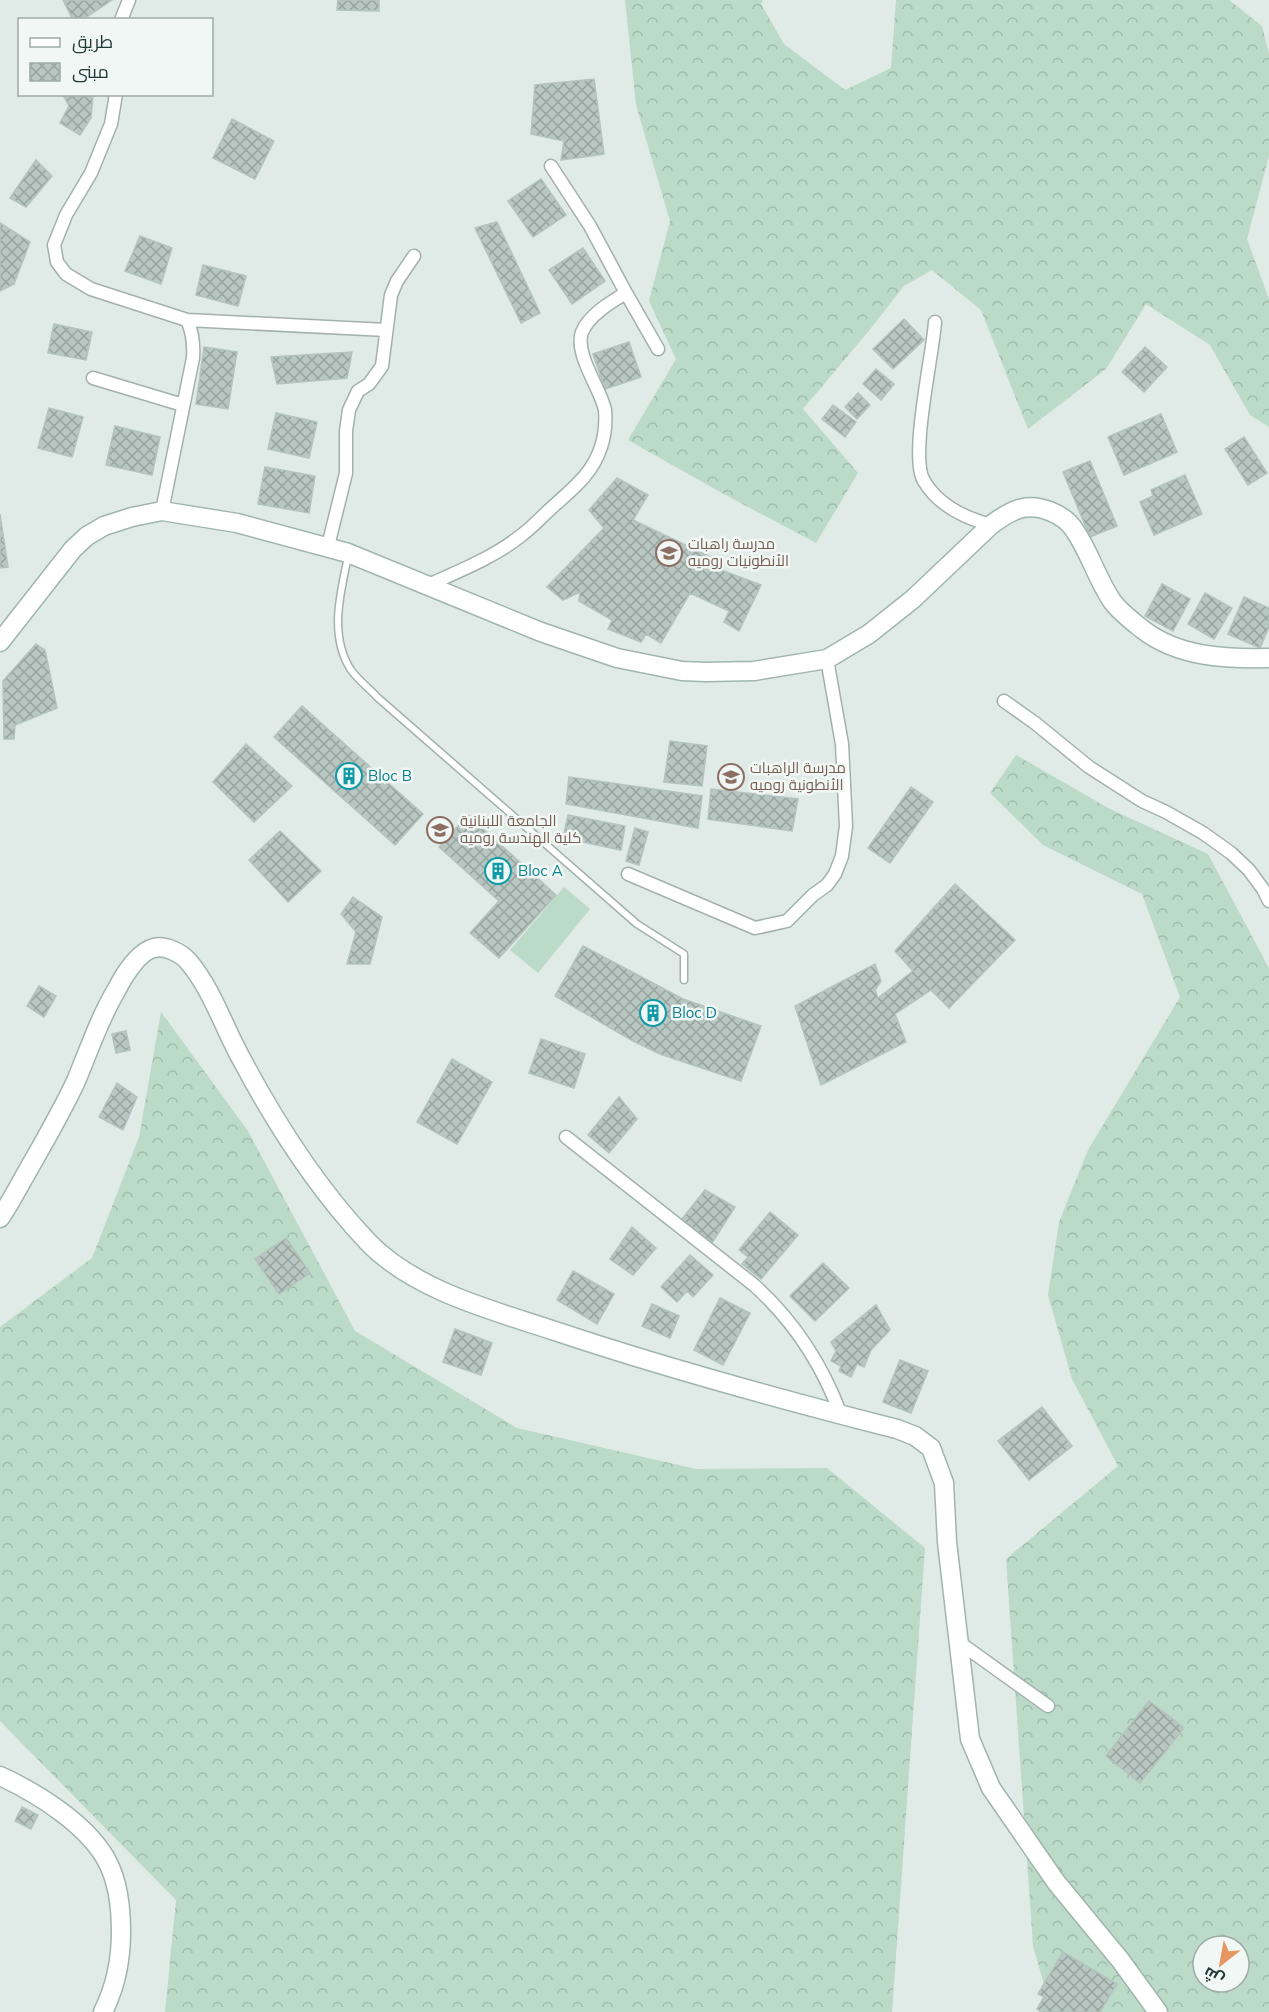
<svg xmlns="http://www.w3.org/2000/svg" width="1269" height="2012" font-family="Mulish,Cairo,sans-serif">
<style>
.grass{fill:#bbdac7}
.forest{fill:url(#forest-crowns);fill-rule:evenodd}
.building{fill:url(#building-cross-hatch);stroke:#b3c3bf;stroke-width:1.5}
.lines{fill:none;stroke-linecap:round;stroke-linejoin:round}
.lane-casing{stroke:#a3b1ae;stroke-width:9}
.street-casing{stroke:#a3b1ae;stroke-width:15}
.secondary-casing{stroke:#a0b5b0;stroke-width:21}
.lane{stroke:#fff;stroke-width:6}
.street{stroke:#fff;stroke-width:12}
.secondary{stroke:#fff;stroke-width:18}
.labels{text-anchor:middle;stroke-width:5;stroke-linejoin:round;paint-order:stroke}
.education-label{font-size:15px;fill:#785e54;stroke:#f0f7f4;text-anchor:start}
.culture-label{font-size:15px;fill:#0d838f;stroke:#f0f7f4;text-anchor:start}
</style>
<defs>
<pattern id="forest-crowns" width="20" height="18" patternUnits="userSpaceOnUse" patternTransform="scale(1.5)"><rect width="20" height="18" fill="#bbdac7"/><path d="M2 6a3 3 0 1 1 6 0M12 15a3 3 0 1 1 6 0" fill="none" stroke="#a0bcac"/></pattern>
<pattern id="building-cross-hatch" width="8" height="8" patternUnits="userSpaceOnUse" patternTransform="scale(1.5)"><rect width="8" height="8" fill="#b9c7c3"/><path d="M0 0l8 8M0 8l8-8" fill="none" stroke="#96a39f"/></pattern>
</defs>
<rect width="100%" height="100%" fill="#e0eae7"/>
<path class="grass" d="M564,887L590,909L538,973L510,950Z"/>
<path class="forest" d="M625,0H763L761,4L784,44L845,90L891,68L896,0H1229L1262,26L1269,54V156L1247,239L1269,299V427L1250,415L1210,345L1146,304L1106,369L1028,429L981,310L932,270L904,286L867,333L803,409L858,473L816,543L720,492L628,440L676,359L649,301L670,221L636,105Z
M1016,755L1110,809L1208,854L1269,968V2012H1052L1033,1946L1006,1559L1118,1466L1072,1379L1048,1295L1059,1222L1088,1150L1180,997L1142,894L1043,845L990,793ZM1203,1946H1239V1982H1203Z
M161,1012L248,1131L355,1331L517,1428L696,1469L827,1468L925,1548L892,2012H165L176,1900L0,1721V1327L92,1258L139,1137Z"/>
<path class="building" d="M63,0H112L82,20H73Z
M338,0H379V11L337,10Z
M594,79L604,154L561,160L564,141L531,134L535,85Z
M60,94H93L91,118L80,135L60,123L69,106L63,95Z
M232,119L274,141L255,179L213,158Z
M36,160L52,176L26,207L10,198Z
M541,179L566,215L533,237L508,201Z
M497,222L540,313L521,323L475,228Z
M0,223L30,242L14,284L0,291Z
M140,236L172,248L161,284L125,271Z
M583,248L605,281L572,304L549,270Z
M203,265L246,276L238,306L196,295Z
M904,319L924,340L893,369L873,349Z
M54,324L92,332L86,360L48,353Z
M629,342L641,377L605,389L593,354Z
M204,347L237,352L228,409L196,404Z
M1145,347L1167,367L1144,392L1122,372Z
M352,352L347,378L277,384L271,357Z
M876,369L894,384L881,400L863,384Z
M858,393L870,405L857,419L845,407Z
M833,405L856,422L845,437L822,419Z
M49,408L83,417L72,457L38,448Z
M276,413L317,422L309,458L268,449Z
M1161,414L1177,452L1124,475L1108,437Z
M115,426L160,437L152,475L106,465Z
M1244,437L1267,473L1248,485L1225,449Z
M1090,461L1117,526L1090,537L1063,472Z
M265,467L315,476L309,513L258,504Z
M1185,475L1202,514L1154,535L1140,502L1153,496L1151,490Z
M617,478L648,495L633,520L717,560L713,567L761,585L739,631L724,622L729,611L690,593L661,643L646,634L641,642L608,629L612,620L579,601L580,592L563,600L547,587L604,528L589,510Z
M0,514L8,567L0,568Z
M1162,584L1190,599L1173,631L1145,616Z
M1205,593L1232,608L1214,639L1188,624Z
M1244,597L1269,608V627L1260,648L1228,634Z
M36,644L45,650L57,708L15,725L14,739H4L3,681Z
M302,706L423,814L395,845L274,737Z
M670,741L707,746L702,786L664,782Z
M246,744L292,786L254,822L213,782Z
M569,777L702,796L698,828L566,804Z
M911,787L933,802L890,863L868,848Z
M711,789L798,799L792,831L708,819Z
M468,815L556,895L499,958L470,933L499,901L439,847Z
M568,815L625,826L621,850L563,838Z
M635,828L648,832L639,865L626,861Z
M280,831L321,871L288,902L249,860Z
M955,884L1015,940L949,1008L931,990L895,1014L906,1042L821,1085L795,1006L875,964L881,981L875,990L878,998L913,971L895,951Z
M353,897L382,917L370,964H347L356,932L341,914Z
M583,946L683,999L761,1026L741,1081L660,1054L633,1041L555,996Z
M39,986L56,996L44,1017L27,1006Z
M126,1031L130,1050L116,1053L112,1034Z
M541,1039L585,1054L574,1088L529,1073Z
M452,1059L492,1082L457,1144L417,1122Z
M117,1083L137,1097L123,1130L99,1117Z
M619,1097L637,1119L609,1153L588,1135Z
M705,1190L735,1207L712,1243L682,1219Z
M770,1212L798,1235L761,1279L742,1264L748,1257L739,1250Z
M632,1227L656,1248L633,1275L610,1259Z
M286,1238L310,1273L279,1294L255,1259Z
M690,1255L713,1275L693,1297L687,1291L677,1302L661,1287Z
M823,1263L849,1288L815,1321L790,1296Z
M573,1271L614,1294L597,1324L557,1300Z
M720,1298L750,1313L723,1365L694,1350Z
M652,1304L679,1316L670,1338L642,1326Z
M876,1305L890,1330L871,1350L864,1367L857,1364L851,1377L839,1371L841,1366L831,1361L836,1351L831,1342Z
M455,1329L492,1343L481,1375L443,1362Z
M900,1360L928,1371L911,1413L883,1402Z
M1042,1407L1072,1446L1029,1480L998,1441Z
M1149,1701L1184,1728L1140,1783L1106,1756Z
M22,1807L38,1815L31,1829L15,1821Z
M1063,1952L1117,1984L1100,2012H1041L1037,2009L1044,1997L1038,1994Z"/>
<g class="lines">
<defs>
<path id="lane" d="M348,557C340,594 329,636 351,670C358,680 369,688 377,697L637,924L684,954V980"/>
<path id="street" d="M121,20L129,0
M116,94L111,124L91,173L66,215L54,245L57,262L66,274L91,289L187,320C193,333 194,344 193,358L162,511
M626,293L658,349
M187,320L386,330
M935,322C933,354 909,458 924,481C938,505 965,518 991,525
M93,378L183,405
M328,546L346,473V431L349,410L358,391L369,384L382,366L391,295L397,281L414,256
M426,586C459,571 495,557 523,534C535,525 545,513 557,503C576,486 593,472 601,447C605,435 606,422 605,410C601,389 574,354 582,332C589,315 611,302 626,293L590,226L551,166
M1004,701L1035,723L1089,767L1142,801L1166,812L1203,833L1231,853L1249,870L1263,889L1269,901
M628,874L755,928L787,921L813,895L827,885L835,874L842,856L846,826L842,744L827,659
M566,1137L754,1285C794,1321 822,1364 841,1415
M960,1643L1048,1706"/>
<path id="secondary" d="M0,642L73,549L87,536L104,526L132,517L162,511L237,523L348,553L541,632L617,658L682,671L706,672L754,671L827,659L869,634L913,599L991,525C999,519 1009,512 1019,509C1038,503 1065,514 1075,531C1090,553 1097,579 1112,601C1119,611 1132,621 1142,629C1178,657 1224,659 1269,658
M0,1218C13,1199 23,1178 35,1158C49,1133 64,1107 76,1081C89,1050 100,1017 117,989C124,975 139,951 154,948C165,945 181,953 188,961C212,989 224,1028 242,1060C276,1124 317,1188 367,1241C414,1291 495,1311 558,1332C669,1369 783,1400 897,1429L915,1436L931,1448L944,1483L947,1542L970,1739L991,1788L1056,1882L1121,1961L1158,2012
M0,1776C37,1793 91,1826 109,1865C119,1886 121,1909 121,1932C121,1961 116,1986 103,2012"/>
</defs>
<use href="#lane" class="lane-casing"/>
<use href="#street" class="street-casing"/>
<use href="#secondary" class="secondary-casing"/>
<use href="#lane" class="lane"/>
<use href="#street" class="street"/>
<use href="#secondary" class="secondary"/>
</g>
<defs>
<symbol id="school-ring" viewBox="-11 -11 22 22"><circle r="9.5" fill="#f0f7f4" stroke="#8d6e63" stroke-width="1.5"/><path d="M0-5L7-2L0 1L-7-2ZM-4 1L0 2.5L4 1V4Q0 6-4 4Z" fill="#8d6e63"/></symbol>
<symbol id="building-ring" viewBox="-11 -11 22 22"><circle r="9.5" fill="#f0f7f4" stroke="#0f9aa8" stroke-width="1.5"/><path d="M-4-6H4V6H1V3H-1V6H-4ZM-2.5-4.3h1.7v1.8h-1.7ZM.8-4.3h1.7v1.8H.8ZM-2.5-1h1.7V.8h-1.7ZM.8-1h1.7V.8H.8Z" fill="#0f9aa8"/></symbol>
<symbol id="university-ring" viewBox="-11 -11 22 22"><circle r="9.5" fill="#f0f7f4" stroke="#8d6e63" stroke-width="1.5"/><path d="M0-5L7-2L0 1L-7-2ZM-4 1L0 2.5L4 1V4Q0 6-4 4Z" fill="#8d6e63"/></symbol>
</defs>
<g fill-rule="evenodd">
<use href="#school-ring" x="654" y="538" width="30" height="30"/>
<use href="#building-ring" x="334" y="761" width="30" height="30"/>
<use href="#school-ring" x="716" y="762" width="30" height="30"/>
<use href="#university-ring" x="425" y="815" width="30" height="30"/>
<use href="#building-ring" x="483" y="856" width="30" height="30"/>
<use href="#building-ring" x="638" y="998" width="30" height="30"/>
</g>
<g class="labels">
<g class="education-label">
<text x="688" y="549">مدرسة راهبات<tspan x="688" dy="17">الأنطونيات روميه</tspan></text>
<text x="750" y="773">مدرسة الراهبات<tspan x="750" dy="17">الأنطونية روميه</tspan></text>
<text x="460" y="826">الجامعة اللبنانية<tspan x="460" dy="17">كلية الهندسة روميه</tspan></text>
</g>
<g class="culture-label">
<text x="368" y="781">Bloc B</text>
<text x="518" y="876">Bloc A</text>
<text x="672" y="1018">Bloc D</text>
</g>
</g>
<rect x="18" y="18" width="195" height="78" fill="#f0f7f4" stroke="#9eaba8" stroke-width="1.5"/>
<rect x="30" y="38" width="30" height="9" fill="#ffffff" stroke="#9eaba8" stroke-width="1.5"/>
<text x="72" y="48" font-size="18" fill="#223936">طريق</text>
<rect x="30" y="63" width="30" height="18" fill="url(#building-cross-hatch)" stroke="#9eaba8" stroke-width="1.5"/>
<text x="72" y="78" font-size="18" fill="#223936">مبنى</text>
<g transform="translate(1221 1964) rotate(211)"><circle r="28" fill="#f0f7f4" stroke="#9eaba8" stroke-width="1.5"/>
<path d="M0-4.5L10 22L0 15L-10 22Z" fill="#e79561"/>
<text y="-9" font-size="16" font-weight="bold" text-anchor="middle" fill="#223936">ش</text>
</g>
</svg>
